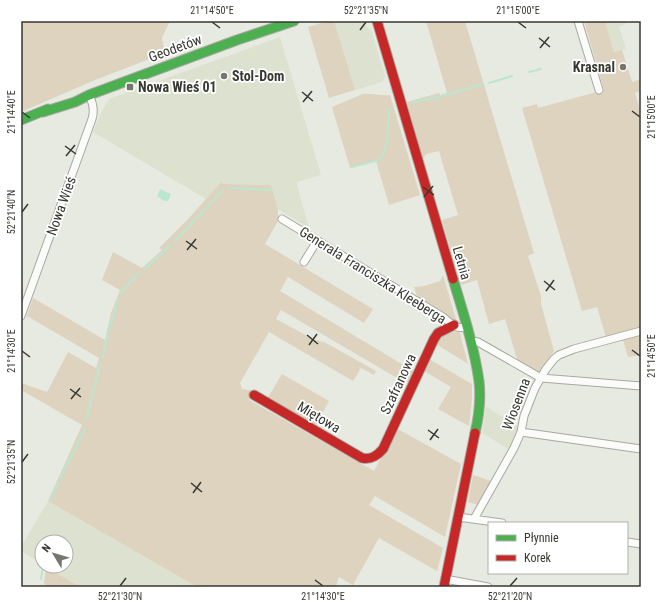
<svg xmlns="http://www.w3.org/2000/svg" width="662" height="608" font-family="'Roboto Condensed',sans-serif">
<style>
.built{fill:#dce2cf}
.green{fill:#ddd3bf}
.water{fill:#bce6d0}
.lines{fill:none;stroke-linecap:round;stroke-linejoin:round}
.stream{stroke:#bce6d0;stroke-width:2}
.street-casing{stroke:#a7a9a1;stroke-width:9}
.fast-casing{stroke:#a7a9a1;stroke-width:11}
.jam-casing{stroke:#a7a9a1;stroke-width:11}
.street{stroke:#fbfcfa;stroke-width:7}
.fast{stroke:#4caf50;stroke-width:9}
.jam{stroke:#c62828;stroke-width:9}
.ticks{fill:none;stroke:#373932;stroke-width:1.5}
.poi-dot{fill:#75776f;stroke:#fff;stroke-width:1.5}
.labels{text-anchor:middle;stroke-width:3.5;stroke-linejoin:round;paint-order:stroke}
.street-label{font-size:14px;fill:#373932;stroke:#fff}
.poi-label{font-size:14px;font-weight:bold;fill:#373932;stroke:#fff;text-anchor:start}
.neatline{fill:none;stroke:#373932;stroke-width:1.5}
.ticks-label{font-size:10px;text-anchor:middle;fill:#373932}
</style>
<rect width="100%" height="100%" fill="#e7eae0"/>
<path class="built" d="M340,21H362L372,32L385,76L382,82L355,90L334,23Z
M605,21H625L626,24L619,27L626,49L622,50L632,82L624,84Z
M280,37L321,175L297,182V185L309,228L278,209L271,185L224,184L221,182L206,199L93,132L100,115L109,99Z
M486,407L518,426L516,435L510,450L482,433Z
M48,501L197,587H81L45,566H66V542H42V564L21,551V547Z"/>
<path class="green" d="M21,21H170L162,38L165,53L95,80L21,112Z
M328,21H334L355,90L329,98L308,27Z
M426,21H465L534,253L528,256L541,296V304L554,351L539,372L534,371L518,362L505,319L489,324L477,280L461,285L442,220L458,215L439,151L426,154L423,159L407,102L439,93L440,95L447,93Z
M584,21H605L614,52L622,50L632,82L641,79V91L635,93L641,113V329L606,337L597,307L582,311L522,108L537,104L538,108L604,90Z
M363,94C372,93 381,96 390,95L420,195L389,205L376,161L350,168L332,107Z
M221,182L224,184L271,185L278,209V221L265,244L373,309L364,323L288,277L280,291L415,372L411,381L404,382L281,310L276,319L313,339L326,343L376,371L374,375L361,368L353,381L269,332L240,383L242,389L253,391L249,400L374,471L396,428L461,464L445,537L375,496L369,505L443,548L437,571L379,538L353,585L339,577L336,587H197L48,501L82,425L21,390V383L47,392L68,352L96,368L99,358L27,316L33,298L105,340L111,313L120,290L102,280L113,252L142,268L162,250L159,248L190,217Z
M443,275L457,323L418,298L414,287L424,286L440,281Z
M459,330L468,364L436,344L438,338Z
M641,335V355L628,357L623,340Z
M429,359L472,384V399L469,426L438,409L451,387L424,371Z
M282,374L329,401L315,427L267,399Z
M473,475L491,481L478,505L468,502Z
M46,567L81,587H50L44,584Z"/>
<path class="water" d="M160,189L171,194L168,201H164L157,196Z"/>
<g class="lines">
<path class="stream" d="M529,72L541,69
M489,83L512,76
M412,103L450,94L482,84
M352,167L379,160C390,148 387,126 389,111L390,109
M230,188L272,190
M175,241L223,190
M144,269L170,246
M120,293L139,273
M109,330L118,299
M102,358L108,333
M86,420L100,365
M60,478L85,429
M50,500L58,483
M41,579L43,567"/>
<defs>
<path id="street" d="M578,21L599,90
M282,219L443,317C450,323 457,330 466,327
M304,262L317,241
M21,316L92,119C95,110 93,103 89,95
M471,341L478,342L541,378L641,386
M521,432L641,449
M458,517L502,523
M474,519L514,448L521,432L524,416L535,388L546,369L554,359L559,355L574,349L641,331
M627,542L641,544
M445,579L488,587"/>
<path id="fast" d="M43,112L75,102L89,95L237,40L294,21
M21,120L48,109
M453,279C463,312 474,346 479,381C481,398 479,416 475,433"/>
<path id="jam" d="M377,21L453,279
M254,395L362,458C371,460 377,456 383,449L434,339L438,333L454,325
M444,587L475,433"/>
</defs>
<use href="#street" class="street-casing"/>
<use href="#fast" class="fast-casing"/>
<use href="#jam" class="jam-casing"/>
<use href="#street" class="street"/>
<use href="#fast" class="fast"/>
<use href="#jam" class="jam"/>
</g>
<path class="ticks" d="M212,22L220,28M518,22L526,28M360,30L366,22M539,38L550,47M540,48L549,37M302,92L313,101M303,102L312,91M632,111L640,117M22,112L30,118M65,146L76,154M66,156L75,145M423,187L434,195M424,197L433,186M22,212L28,204M186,241L197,249M187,250L196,239M544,281L555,290M546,291L554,280M307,335L318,344M309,345L317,334M632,350L640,356M22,351L30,357M70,389L81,397M71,399L80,388M428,430L439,438M430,440L438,429M22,462L28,454M191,483L202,492M193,493L201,482M315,580L323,586M120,586L126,578M510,586L517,578"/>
<g class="poi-dot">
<circle cx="623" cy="67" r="4"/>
<circle cx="224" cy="76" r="4"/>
<rect x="126" y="83" width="8" height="8" rx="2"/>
</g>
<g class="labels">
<g class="street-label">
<text transform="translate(175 48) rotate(-20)" y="5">Geodetów</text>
<text transform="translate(61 206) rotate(-70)" y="5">Nowa Wieś</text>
<text transform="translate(462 263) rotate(74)" y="5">Letnia</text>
<text transform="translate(373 275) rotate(32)" y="5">Generała Franciszka Kleeberga</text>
<text transform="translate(398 384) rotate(-65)" y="5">Szafranowa</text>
<text transform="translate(516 404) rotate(-69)" y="5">Wiosenna</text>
<text transform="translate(319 417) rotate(31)" y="5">Miętowa</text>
</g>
<g class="poi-label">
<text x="615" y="72" text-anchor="end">Krasnal</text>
<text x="232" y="81">Stol-Dom</text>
<text x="138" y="92">Nowa Wieś 01</text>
</g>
</g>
<rect width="662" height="608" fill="none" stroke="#ffffff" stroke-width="44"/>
<rect x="488" y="522" width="140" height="52" fill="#ffffff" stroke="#afb0ad"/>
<rect x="496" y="535" width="20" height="6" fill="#4caf50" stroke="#afb0ad"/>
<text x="524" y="542" font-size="12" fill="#373932">Płynnie</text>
<rect x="496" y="555" width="20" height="6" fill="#c62828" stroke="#afb0ad"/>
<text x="524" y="562" font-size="12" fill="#373932">Korek</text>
<g transform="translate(54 554) rotate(308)"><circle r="19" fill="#ffffff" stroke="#afb0ad"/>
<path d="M0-3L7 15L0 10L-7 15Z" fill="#75776f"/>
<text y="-6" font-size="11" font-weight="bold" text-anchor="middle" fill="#373932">N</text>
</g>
<rect x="22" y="22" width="618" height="564" class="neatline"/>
<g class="ticks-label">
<text x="212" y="14">21°14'50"E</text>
<text x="366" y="14">52°21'35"N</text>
<text x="518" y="14">21°15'00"E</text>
<text transform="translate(11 112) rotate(-90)" y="4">21°14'40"E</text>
<text transform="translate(651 117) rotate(-90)" y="4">21°15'00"E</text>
<text transform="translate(11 212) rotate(-90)" y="4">52°21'40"N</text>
<text transform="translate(11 351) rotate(-90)" y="4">21°14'30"E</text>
<text transform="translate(651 356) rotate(-90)" y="4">21°14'50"E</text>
<text transform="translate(11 462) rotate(-90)" y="4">52°21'35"N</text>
<text x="120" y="600">52°21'30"N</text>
<text x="323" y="600">21°14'30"E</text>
<text x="510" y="600">52°21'20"N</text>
</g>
</svg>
